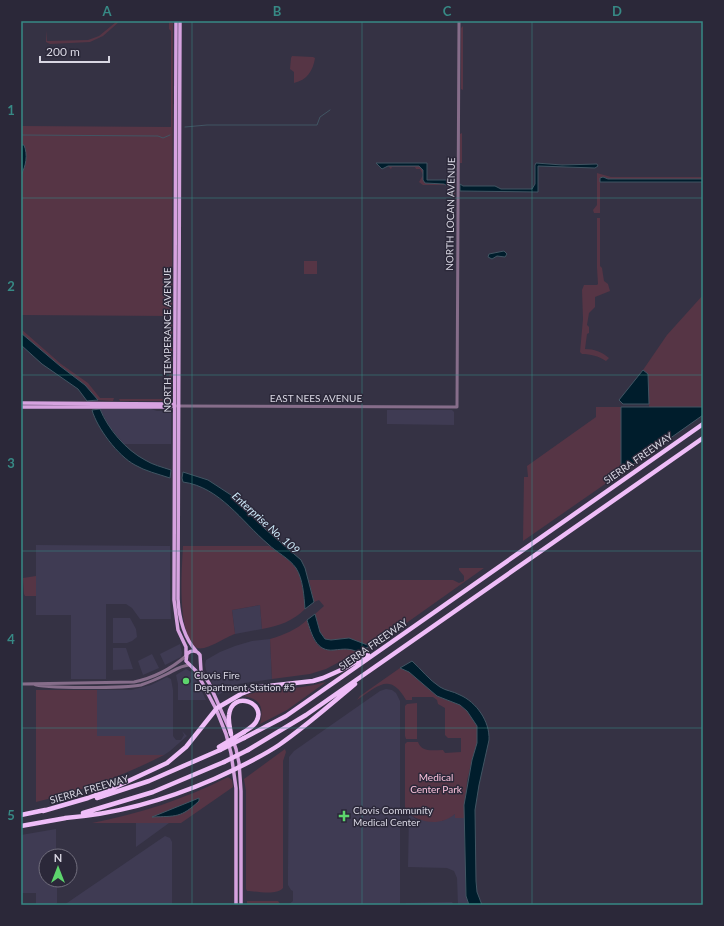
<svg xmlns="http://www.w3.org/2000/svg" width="724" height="926" font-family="Lato,sans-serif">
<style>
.built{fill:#3f3b53}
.green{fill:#563545}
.water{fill:#001d2c;stroke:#415563}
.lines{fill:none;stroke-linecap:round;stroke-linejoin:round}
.stream{stroke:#415563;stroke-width:1}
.minor{stroke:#866d8a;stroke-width:3}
.major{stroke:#d6a2df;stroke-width:3.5}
.highway{stroke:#efbdf8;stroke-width:4.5}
.highway-bridge{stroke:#efbdf8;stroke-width:4.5}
.grid{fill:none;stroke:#378985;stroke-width:1;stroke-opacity:0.55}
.poi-dot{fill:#5dd56d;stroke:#2b2839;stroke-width:1.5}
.labels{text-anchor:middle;stroke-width:3;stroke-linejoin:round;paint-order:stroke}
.street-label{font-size:10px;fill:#d9d7e3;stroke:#2b2839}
.poi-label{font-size:10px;fill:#d9d7e3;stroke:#2b2839;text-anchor:start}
.park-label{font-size:10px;fill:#fbc2db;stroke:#2b2839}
.water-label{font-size:11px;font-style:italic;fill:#cbe6f6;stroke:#2b2839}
.neatline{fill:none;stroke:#378985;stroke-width:1.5}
.grid-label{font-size:13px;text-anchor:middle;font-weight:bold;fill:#378985}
</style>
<rect width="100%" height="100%" fill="#353244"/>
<path class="built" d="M100,409H151L157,411H169L171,413V444H124L110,427Z
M387,410H452L454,412V425L387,424Z
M36,545L170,546V597L171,619H140L132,608L126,604H106V679H71V615H36Z
M260,605L262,629L235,634L232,610Z
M113,618H130L136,629L137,637L132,641L127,643H113Z
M270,639L272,679L238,684L218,695L206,670L205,665L206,660L220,652L235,646L252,641Z
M180,644L182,653L181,657L165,665L160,654Z
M113,648H126L133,669L113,670Z
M152,654L159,668L143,675L138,661Z
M186,669L193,673L206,700H178V684L176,675Z
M167,677L171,679L173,690V736L176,740H181L184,735L182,731L187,736L170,751L164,755H125L97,736V690H131L151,685Z
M386,689L392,690L396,693L400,701V905H288L293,901V891L291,890L288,885V870L289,757L294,751L380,691Z
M409,814L416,819L442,821L455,814V818H464L466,896L469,905H458L457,878L454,871L447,868L408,867Z
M136,823H169L136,847Z
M56,829V856H46V880H57V903L53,905H36V893H21V835Z
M165,836L170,838L172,842V905H64Z
M452,902L454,905H405L406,903Z"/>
<path class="green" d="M120,21L103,36L90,42L50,44L46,42V30L47,41L88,40L99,36L116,22Z
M169,21L173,23L172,339L170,341V316L21,315V126L171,127V31L169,29Z
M463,26V90L461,89V28Z
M292,56L313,57L315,58C313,71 307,80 294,83V72L290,69L291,58Z
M462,133V163H460V134Z
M388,166H419L423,170V180L427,183L444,184L453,189V180H455V194L453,196H450V190L446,185H423L419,182L423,175L420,169H416L415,167H392L391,169Z
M597,173L611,177H703V179H608L603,177L600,178V213H594L593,210L597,205Z
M597,218H600V266L602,268L604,281L608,284L610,291L595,297V307L589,313L587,325L589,327V333L587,334L585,349C594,349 602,352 609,358L606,361C598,356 591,354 582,354L580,352L583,319L582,290L584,285H597L598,284L597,268Z
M304,261H317V274H304Z
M703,295V407H649L648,374L643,370L667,335Z
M21,329L61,364L88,383L100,398H114L113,401L98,400L85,385L60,366L21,333Z
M170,346L172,349L171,400L169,401H120L119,399H168L169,397Z
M596,407H621V473L523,541L524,477H528L527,466L596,417Z
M183,546H269L290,561L295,567L299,573L303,590L305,609C293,621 279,626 262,629L260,605L232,610L235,634C225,637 207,651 197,648C176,634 182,569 183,546Z
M459,568H484L405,624L370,646L351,639L331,640L325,639L320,632L315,614L324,606L319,600L314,602L309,580H453L459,583L464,581V576L459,570Z
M36,576V596H25L24,594L23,578Z
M307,620C312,636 315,651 334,650C345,649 348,647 358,652L326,669L310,674L272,679L270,639C284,635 296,630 307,620Z
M400,668L409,672L437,696L460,705L467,711L477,726V743L472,760L467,781L464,818H455V814C439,827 420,823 405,811V744L407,742H418C422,753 433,750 443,750L445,753L461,752V738H448L445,735V708L438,704L437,700L433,697H412V700H406C390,672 378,686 357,700L360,696Z
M326,682L287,710L260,724C264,707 261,699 243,696C263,689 281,690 302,687C310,686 318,684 326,682Z
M36,690H97V736H125V755H164C123,776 81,791 36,802Z
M417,703V739H406L405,736V706L407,704Z
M285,749L286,752L283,761V888C276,896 257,891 247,891L246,889V791L244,779Z
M228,777L232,780L233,787L181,823H92C139,814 185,799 228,777Z
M247,901H278L281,905H247Z"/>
<path class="water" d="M21,145H24C28,155 26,166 21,175Z
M376,163H427V180H453V189L444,184L425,183L423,180V170L419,166H388L382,169Z
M536,163L562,165L597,164L598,166L595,168L538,166V192L460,191V184L463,186H495L501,189H532L535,184V165Z
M603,177L608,179H703V182H600V178Z
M504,251L507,254L505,257L497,256L492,259L488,257L489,254Z
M21,333L60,366L85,385L98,400L87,401L78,389L42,364L21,345Z
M643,370L648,374L649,404H623L619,400Z
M621,407H703V415L621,473Z
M100,409C108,429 126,450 145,460C153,465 162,467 171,470L170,478C158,474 145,471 135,465C118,456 97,428 92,410Z
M183,472L208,480L231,495L264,528L301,560L305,568L314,602L305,609C304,596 303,579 296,568C289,558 276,552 268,544C242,522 220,487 183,482L182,478Z
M315,614L320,632L325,639L331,640L349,638L370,646L358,652C349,648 344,649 334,650C316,652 312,635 307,620Z
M412,661C421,669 429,680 440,687C446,691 453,691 460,695C476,702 490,721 489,740L479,785L475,810L476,881L477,892L482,905H469L466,896L464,805L472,760L477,743V726L467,711L460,705L437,696L409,672L400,668Z
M199,798V801C181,818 176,816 152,817Z"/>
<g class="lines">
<path class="stream" d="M185,127L207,125H317L320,117L330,110
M21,135L158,136L163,138L170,135"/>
<path class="minor" d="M177,406L457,407L459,21
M21,684L134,682C153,678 172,668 186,656
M34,684C41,689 129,688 141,685C150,682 159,678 167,674C175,670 180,666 189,665"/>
<path class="major" d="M176,21L174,600L178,630L186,647V656
M180,21L178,599C179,618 183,636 196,651
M21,403L170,404L174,405
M21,407H170L174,405
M236,905V788L231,753L226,734L216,709L196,671L186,661L187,654C191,650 197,650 200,655L201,671L209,683L228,726L236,749L239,763L241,791V905"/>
<path class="highway" d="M231,734C230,728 228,721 229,715C232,689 268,703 256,722C253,727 248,729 244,732
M244,738L286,716L703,424
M248,750L306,715L703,438
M97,798L149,781L220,750
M43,811L88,798L109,790L167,763L186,747L217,708L241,694L259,687L313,681L323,678L341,670L368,655
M83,813L153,792L224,762
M21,815L45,810
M65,818C117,814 166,800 214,779C236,769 258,759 279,745C305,727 330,705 355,684
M21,826L66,818"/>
<path class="highway-bridge" d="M219,747L244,732
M220,750L244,738
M224,762L248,750"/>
</g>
<path class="grid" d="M192,21V905M362,21V905M532,21V905M21,198H703M21,375H703M21,551H703M21,728H703"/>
<g class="poi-dot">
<circle cx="186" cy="681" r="4"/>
<path d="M342 810h4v4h4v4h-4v4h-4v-4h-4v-4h4z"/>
</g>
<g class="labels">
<g class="street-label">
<text transform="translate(450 214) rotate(-89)" y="4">NORTH LOCAN AVENUE</text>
<text transform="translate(167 340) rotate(-90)" y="4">NORTH TEMPERANCE AVENUE</text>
<text x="316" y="402">EAST NEES AVENUE</text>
<text transform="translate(638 458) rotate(-35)" y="4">SIERRA FREEWAY</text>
<text transform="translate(373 644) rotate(-35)" y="4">SIERRA FREEWAY</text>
<text transform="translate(89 789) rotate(-16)" y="4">SIERRA FREEWAY</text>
</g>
<g class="poi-label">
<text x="194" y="679">Clovis Fire<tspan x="194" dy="12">Department Station #5</tspan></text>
<text x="353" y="814">Clovis Community<tspan x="353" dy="12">Medical Center</tspan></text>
</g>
<g class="park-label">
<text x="436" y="781">Medical<tspan x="436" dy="12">Center Park</tspan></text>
</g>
<g class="water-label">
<text transform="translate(266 523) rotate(42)" y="4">Enterprise No. 109</text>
</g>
</g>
<rect width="724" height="926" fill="none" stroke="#2b2839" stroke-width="44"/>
<g transform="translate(58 868)"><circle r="19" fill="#2b2839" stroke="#716e7d"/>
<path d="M0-3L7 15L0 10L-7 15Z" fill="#5dd56d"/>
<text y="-6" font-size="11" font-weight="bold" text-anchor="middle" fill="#d9d7e3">N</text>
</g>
<path d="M40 56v6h69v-6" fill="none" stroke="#d9d7e3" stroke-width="2"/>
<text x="46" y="56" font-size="12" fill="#d9d7e3" stroke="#2b2839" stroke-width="3" paint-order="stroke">200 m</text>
<rect x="22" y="22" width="680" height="882" class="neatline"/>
<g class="grid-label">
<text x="107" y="16">A</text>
<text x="277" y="16">B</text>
<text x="447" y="16">C</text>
<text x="617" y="16">D</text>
<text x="11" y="115">1</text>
<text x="11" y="291">2</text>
<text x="11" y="468">3</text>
<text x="11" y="644">4</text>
<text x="11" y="820">5</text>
</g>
</svg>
